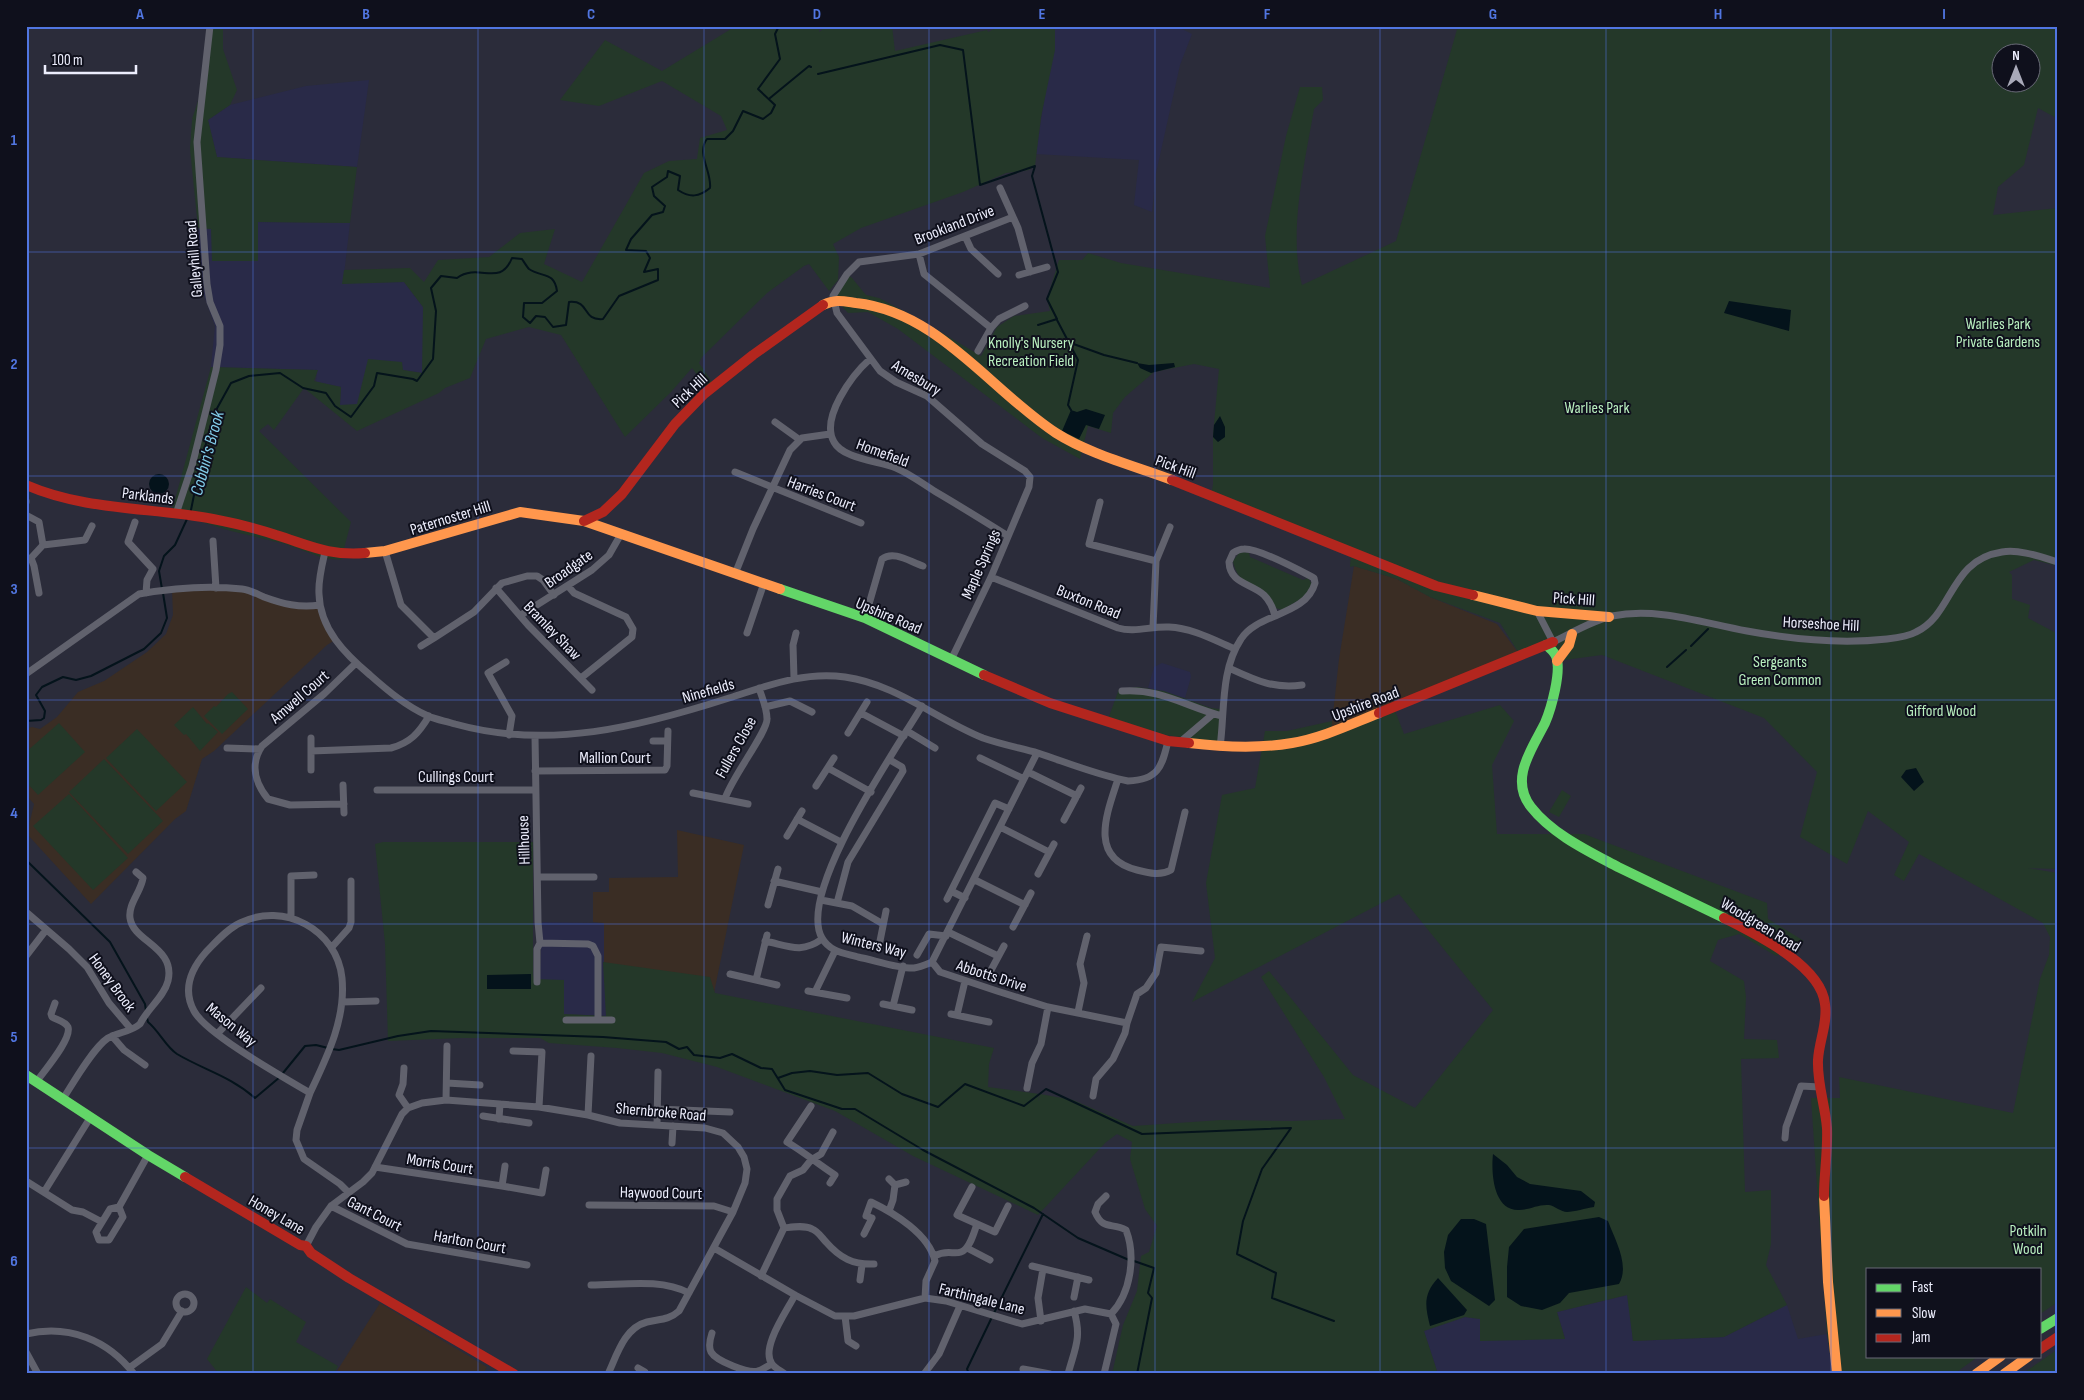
<svg xmlns="http://www.w3.org/2000/svg" width="2084" height="1400" font-family="'Sofia Sans Condensed',sans-serif">
<style>
.built{fill:#292a48}
.education{fill:#3a2d24}
.green{fill:#243829;fill-rule:evenodd}
.water{fill:#04131b}
.lines{fill:none;stroke-linecap:round;stroke-linejoin:round}
.stream{stroke:#04131b;stroke-width:2}
.street{stroke:#61626d;stroke-width:7}
.fast{stroke:#63d668;stroke-width:10}
.slow{stroke:#ff974d;stroke-width:10}
.jam{stroke:#b3261e;stroke-width:10}
.grid{fill:none;stroke:#5176e1;stroke-width:1;stroke-opacity:0.55}
.labels{text-anchor:middle;stroke-width:4;stroke-linejoin:round;paint-order:stroke}
.street-label{font-size:16px;fill:#edeefd;stroke:#0f101c}
.park-label{font-size:16px;fill:#b9efbf;stroke:#0f101c}
.water-label{font-size:18px;font-style:italic;fill:#82cdea;stroke:#0f101c}
.neatline{fill:none;stroke:#5176e1;stroke-width:2}
.grid-label{font-size:16px;text-anchor:middle;font-weight:bold;fill:#5176e1}
</style>
<rect width="100%" height="100%" fill="#2b2c3a"/>
<path class="built" d="M1055,26H1176L1192,34L1180,65L1156,173L1152,212L1134,205L1139,160L1036,154Z
M369,80L357,167L217,157L208,120L230,105L306,86Z
M258,222L350,223L343,283L404,282L423,307V373L403,370L357,405H340L341,387L316,382L317,370L211,367L215,326L203,293L198,228L212,229L258,261Z
M1162,663L1190,672L1191,677L1185,698L1148,688L1154,667Z
M542,922L604,923L606,1016L564,1014L540,980Z
M1628,1295L1633,1341L1724,1337L1787,1305L1798,1339L1827,1334L1833,1374H1438L1424,1331L1465,1317L1480,1319V1340L1565,1338L1557,1312Z"/>
<path class="education" d="M1354,566L1397,579L1430,597L1497,624L1520,655L1331,732L1339,659Z
M172,589H244L270,599L320,605L335,640L327,645L214,751L202,759L186,811L175,819L91,904L27,834L34,804L26,795V729L32,727L40,729L57,717L78,692L104,681L147,652L166,634L173,615Z
M677,830L744,845L714,993L604,982V923L593,922V892H609V878L678,877Z
M380,1303L487,1367L483,1374H335Z"/>
<path class="green" d="M207,26H223V49L237,90L230,105L208,120L217,157L357,167L350,223L258,222V261H212L211,229L198,228L190,149L192,120H194L192,119L204,83Z
M736,26H820L819,32L822,30L821,26H892L895,51L987,30L988,32L994,29L1055,26V50L1041,117L1035,166L1029,170L1006,173L963,192L861,228L833,244L839,257L838,280L829,291L809,264L804,266L767,293L702,357L699,363L712,382L707,388L692,368L671,392L625,437L561,335L529,327L486,339L470,378L445,388L439,393L357,431L304,388L274,430L268,424L259,431L351,522L341,560L323,558L285,544L231,531L169,512L173,507L211,367L318,370L314,381L341,387L340,405L357,404L368,359L402,362L403,370L422,373L423,307L404,282L342,284L344,270L410,268L424,282L438,260L489,257L520,233L555,229L544,264L582,282L644,173L669,161L697,159L700,138L727,130L721,116L662,81L599,106L560,100L605,40L662,71Z
M1458,26H2058V119L2038,108L2024,165L1998,187L1993,215L2058,208V566L2034,560L2009,572L2012,575V599L2030,605L2028,618L2058,634V869L2028,868L2058,873V1302L2040,1314V1269H1868V1356H1979L1954,1374H1833L1827,1334L1811,1098H1840L1839,1077L2013,1113L2040,979L2049,955L2050,937L2043,923L1919,854L1904,881L1894,875L1909,842L1868,811L1847,864L1800,837L1817,772L1764,718L1602,655L1557,661L1546,645L1520,655L1500,623L1430,597L1397,579L1354,566L1350,567L1351,555L1211,496L1213,484V435L1219,369L1194,364L1154,372L1125,397L1113,413L1111,433L1088,426L1080,459L1042,438L898,329L868,312L848,313L833,296L847,274L852,278L866,295L879,298L917,318L981,356L997,327L1014,316L1050,311L1047,299L1059,260H1082L1088,253L1121,263L1270,288L1265,236L1286,136L1300,87H1322L1323,100L1314,109C1305,162 1288,233 1302,285L1396,241ZM2002,52H2032V82H2002Z
M1244,552L1249,553L1250,557L1303,580L1308,578L1312,584L1304,597L1282,610L1276,608C1264,585 1238,589 1233,561L1239,553Z
M1138,687L1164,691L1211,708L1220,709L1221,743L1166,735L1107,722L1119,689Z
M232,692L248,709L222,734L204,716L214,706L216,707L228,694Z
M1500,705L1514,721L1492,765L1497,834H1584L1767,903L1768,919L1804,941L1776,956L1739,934L1718,940L1710,961L1744,981L1746,997L1744,1039L1777,1040L1779,1058L1741,1059L1745,1192L1771,1190V1244L1766,1265L1787,1305L1724,1337L1633,1341L1627,1295L1557,1312L1565,1339L1480,1341V1319L1465,1317L1424,1331L1438,1374H1112L1123,1325L1137,1291L1141,1256L1149,1252L1157,1226L1145,1209L1130,1159L1132,1142L1117,1134L1105,1143L1038,1215L913,1156L835,1111L717,1067L662,1053L617,1048L549,1043L540,1038H461L388,1041L385,944L375,844L383,842H533V974L534,979L564,980V1014L606,1016L603,962L710,977L715,993L994,1048L989,1064L988,1087L1039,1094L1038,1102L1040,1094L1073,1100L1133,1126L1221,1120L1292,1121L1345,1119L1324,1077L1261,977L1269,971L1353,1075L1415,1108L1493,1010L1399,894L1192,1002L1215,958L1206,883L1222,795L1255,788L1265,731H1287L1332,721L1331,731L1394,708L1404,734Z
M193,707L207,724L208,723L218,732L200,751L186,734L184,735L174,725Z
M59,723L85,752L38,795L26,782V752Z
M137,729L187,782L156,811L106,758Z
M104,759L163,821L128,854L69,792Z
M1562,790L1571,796L1559,817L1549,812Z
M69,794L128,858L93,890L33,826Z
M246,1287L267,1303L270,1299L306,1322L296,1342L338,1366L334,1374H219L207,1359Z
M2058,1349V1374H2022Z"/>
<path class="water" d="M1729,301L1791,310L1789,331L1724,313Z
M1137,363L1149,365L1174,363L1175,367L1151,373L1140,368Z
M1086,409L1105,415L1099,429L1086,425L1079,439L1062,431L1071,410L1077,412Z
M1220,416L1225,427V437L1218,442L1213,437L1214,425Z
M149 484a10 10 0 1 1 20 0a10 10 0 1 1-20 0Z
M1916,768L1924,782L1914,791L1901,777L1906,770Z
M531,974V989H487V975Z
M1493,1154L1507,1165L1517,1177L1530,1184L1581,1191L1595,1202L1594,1207C1586,1208 1574,1212 1567,1212C1561,1212 1555,1206 1549,1205C1538,1204 1529,1210 1519,1210C1493,1211 1491,1172 1493,1154Z
M1599,1217L1608,1221C1615,1240 1630,1265 1619,1284L1569,1293L1560,1303L1542,1310L1521,1306L1507,1297V1267L1509,1247L1524,1229Z
M1461,1219H1474L1486,1224L1495,1300L1489,1306L1451,1281L1445,1268L1444,1252L1448,1235Z
M1438,1278L1467,1310L1464,1315L1430,1326C1425,1306 1423,1294 1438,1278Z"/>
<g class="lines">
<path class="stream" d="M818,74L940,45L963,50L980,185L1035,166L1032,176L1058,272L1047,299L1057,319L1038,325
M770,98L809,66L811,67
M1057,320L1078,360L1068,405L1071,410
M1068,342L1104,355L1137,363
M191,510L200,465L215,412L231,383L249,376L280,373L303,388L326,393L335,406L351,417L374,386L377,373L413,379L417,381L433,359L436,311L431,288L441,276L457,278C479,262 500,288 512,258L522,259C524,262 527,267 529,269C542,278 554,271 557,291L542,303H524L523,317L530,323L536,316L545,317L553,327L566,325L569,302C591,300 581,321 603,319L619,296L658,280V269L644,272L650,258L646,251L626,250L631,239L652,215L663,212L665,206L654,196L652,187L667,177L668,171L680,176L678,190C690,198 699,197 710,188C712,172 696,153 707,139H725L733,131L743,111L763,119L771,113L775,105L758,89L780,59L775,34L779,26
M162,589L159,571L164,556L175,545L187,519
M1691,646L1708,629
M1667,667L1686,650
M26,721L41,720L44,718L45,711L36,695L42,687L63,677L76,680L91,676L144,649L161,633L167,618L163,593
M26,860L110,942L145,1004L146,1011
M147,1018L148,1022C159,1031 166,1047 177,1054C204,1070 230,1076 255,1098L280,1077
M332,1049L339,1050L398,1036L431,1031L603,1037L666,1042L679,1049L687,1047L694,1055L720,1058L732,1054L761,1068L772,1069L785,1090L842,1109H855L923,1150L1034,1208L1078,1238L1129,1260
M283,1073L305,1046L316,1045L328,1048
M778,1078L792,1073L810,1071L837,1075L868,1073L902,1094L938,1107L965,1084L1024,1106L1046,1089L1142,1134L1291,1128L1262,1169L1243,1221L1237,1254L1276,1273L1272,1298L1334,1321
M1134,1261L1154,1268L1148,1293L1152,1298L1137,1374
M994,1313L1043,1214
M969,1374L967,1369L992,1317"/>
<path class="street" d="M1000,188L1018,228L1030,272
M965,236L971,249L998,274
M919,254L924,274L929,278L991,328L978,351
M1019,275L1047,267
M991,328L999,319L1025,306
M870,359C852,375 820,418 834,442C843,459 879,461 896,468C910,474 923,484 936,492C960,506 984,521 1008,536
M775,422L800,440
M735,472L861,523
M26,502V501
M1100,502L1089,544L1156,561
M176,514L192,466L216,370L220,345V326L210,302L207,284L197,142L210,26
M26,515L39,522L43,545
M135,522L128,542L153,569L147,580L146,593
M213,541L216,588
M385,551L401,605L434,638L474,612L502,583L527,576H537L543,580L554,595
M325,552C322,565 318,580 319,594C320,629 345,654 370,675C388,691 406,706 428,716C437,720 446,721 455,724C549,750 639,727 729,698C767,686 804,671 845,677C896,684 936,719 983,738C1000,744 1020,748 1038,753C1068,763 1097,775 1128,781C1158,780 1162,767 1168,741
M31,558L34,566L39,593
M26,559L31,558L43,545L85,540L92,526
M735,574L753,529L790,450L802,438L830,434
M991,577L1118,628C1135,633 1151,626 1169,627C1192,628 1214,640 1235,649
M568,586L574,593L626,617L633,629L632,637L581,678
M496,588L528,625L592,690
M1537,611L1553,642C1570,634 1593,620 1612,616C1658,607 1702,623 1747,631C1790,639 1843,644 1887,639C1895,638 1909,636 1916,632C1954,614 1949,560 2002,552C2020,549 2041,557 2058,562
M521,615L592,570L609,555L621,534
M865,618L882,559C894,550 910,562 923,566
M1153,627L1156,561L1170,527
M747,633L764,583
M421,646L434,638
M951,660L991,577L1029,487L1030,477L1025,471L982,444L927,396L896,382L880,371L837,313L833,296L847,274L859,262L919,254L1013,217
M506,662L488,673L512,716L509,735
M1229,668C1255,680 1273,689 1302,685
M26,674L139,594C173,588 208,585 242,589C250,590 257,594 264,597C283,604 299,608 320,605
M794,678L793,645L796,633
M1122,691C1160,688 1187,707 1222,716
M922,706C897,748 796,893 822,938C830,952 844,953 858,957C874,960 899,969 914,968C920,967 927,964 932,962L1037,753
M765,707L790,701L812,712
M861,713L904,736
M907,731L935,748
M848,733L867,702
M535,736L538,922L540,943L588,944L593,946L598,956V1020H566
M311,738V770
M653,741H667
M1179,743L1213,714
M1220,747C1225,712 1220,671 1241,639C1257,613 1306,616 1315,583L1314,578C1299,570 1259,548 1244,549C1240,549 1236,551 1233,553L1229,562C1230,584 1251,583 1264,595C1270,601 1273,608 1275,616
M227,748L260,749
M311,751L391,748C410,743 419,733 429,716
M980,758L1024,779
M828,768L871,792
M535,771L665,770L667,766L668,731
M1028,772L1077,796
M1118,779C1107,813 1088,858 1137,870C1149,873 1160,876 1171,870L1185,812
M343,785L344,813
M816,786L834,758
M377,790H535
M693,793L748,804
M725,799C730,780 768,731 767,719C767,708 762,698 759,688
M344,804L290,805L268,799C255,783 250,764 262,746L324,694L356,663
M797,819L841,842
M1064,820L1081,788
M1000,827L1049,852
M787,836L802,811
M1038,874L1054,844
M538,877H594
M975,880L1025,905
M774,881L822,892
M951,891L965,898
M947,899L995,803L1009,809
M821,900L852,906L883,924
M837,903L848,862L903,771L902,767L890,760
M768,905L778,869
M26,912L69,949L87,967L109,1003L131,1029
M291,918V876L314,875
M1013,927L1031,893
M948,932L998,956
M765,941C789,946 801,954 822,939
M880,941L886,911
M332,947L349,928L351,922V881
M917,955L929,934L946,936
M26,956L46,930
M932,962L940,972L997,991L1048,1007L1127,1023L1125,1033L1113,1059L1096,1079L1093,1096
M990,972L1004,946
M730,974L777,985
M756,980L767,935
M537,982V949L540,943
M808,991L847,998
M815,992L835,951
M342,1002L376,1001
M883,1004L912,1010
M893,1006L903,966
M1078,1012L1084,983L1080,964L1087,936
M951,1014L989,1022
M957,1015L965,981
M598,1020H612
M1127,1023L1137,994L1146,988L1156,973L1161,947L1201,951
M218,1033L261,988
M112,1036L124,1050L145,1065
M513,1051L542,1052L539,1107
M404,1068L403,1084L399,1095L408,1108
M37,1081C44,1071 72,1039 68,1027C65,1021 57,1020 52,1017L51,1014L55,1003
M447,1083L480,1085
M1027,1088L1032,1063L1041,1044L1048,1007
M310,1093C327,1057 346,1019 342,978C337,930 284,901 240,923C227,929 216,942 206,952C191,969 182,989 194,1011C206,1034 285,1078 310,1093L297,1130L296,1140L304,1159L340,1184L348,1192
M63,1099C73,1083 93,1048 108,1038C118,1032 131,1032 140,1024C147,1009 164,997 168,981C176,947 133,942 130,918C128,904 141,892 143,878L136,872
M446,1100L447,1046
M811,1106L787,1142C804,1152 818,1164 835,1175L830,1183
M657,1109L730,1112
M588,1115L591,1056
M483,1116L529,1123
M499,1119L500,1104
M657,1125L658,1072
M1785,1138L1786,1127L1801,1086L1820,1087
M672,1143L673,1126
M375,1167L502,1186L505,1166
M889,1179L895,1185L893,1200L889,1211
M26,1181L72,1210L83,1212L102,1222
M895,1185L906,1182
M502,1186L542,1193L546,1170
M972,1187L957,1215L995,1232L1008,1206
M44,1192L90,1118
M1106,1196L1098,1204L1095,1212C1103,1231 1112,1222 1126,1230C1136,1256 1131,1293 1111,1314
M589,1205L714,1206L733,1212
M331,1206L407,1244L527,1265
M119,1207L110,1209L96,1232L99,1240H109L123,1217L119,1207L148,1155
M784,1228C793,1227 804,1225 812,1229C818,1231 822,1238 826,1242C840,1258 853,1265 874,1264
M864,1234L872,1218L866,1216L871,1202C894,1213 929,1234 935,1261L926,1281L925,1298
M306,1246L316,1227L331,1206L363,1182L372,1173L402,1114L408,1108L422,1103L446,1100L539,1107L588,1115L620,1123L705,1128L723,1133L738,1147L744,1157L747,1169L745,1183L733,1212L679,1311C669,1320 660,1319 647,1322C624,1328 617,1355 608,1374
M714,1248L795,1295L835,1316H854L925,1298L946,1301L1022,1324L1085,1309L1111,1314
M967,1248L990,1260
M934,1256C948,1249 953,1255 961,1252C970,1249 974,1232 977,1224
M1032,1266L1089,1280
M761,1276L784,1228L777,1210V1199L790,1176L803,1170L811,1160L821,1154L833,1132
M860,1280L862,1265
M591,1285C623,1285 660,1278 689,1293
M176 1303a9 9 0 1 1 18 0a9 9 0 1 1-18 0Z
M1074,1297L1078,1277
M845,1316L848,1341L856,1346
M1041,1321L1038,1298L1043,1269
M712,1333C710,1339 708,1346 711,1352C716,1361 749,1374 758,1371C762,1370 767,1366 772,1364
M26,1334C69,1324 108,1340 134,1374
M26,1352L38,1374
M129,1368L162,1344L182,1311
M638,1368L645,1372V1374
M1023,1369L1034,1371
M785,1374C781,1371 775,1368 772,1364C760,1348 787,1311 795,1295
M924,1374L939,1354L960,1306
M1034,1374V1371L1050,1374
M1068,1374C1075,1348 1082,1338 1074,1311
M1104,1374L1116,1324L1111,1314"/>
<path class="fast" d="M780,589L865,618L984,675
M1546,645C1550,648 1554,652 1556,656C1562,671 1551,709 1545,723C1532,749 1509,779 1531,807C1552,834 1588,851 1618,867C1653,884 1689,901 1724,918
M26,1075L148,1155L185,1177
M2040,1329L2058,1318"/>
<path class="slow" d="M823,305C836,299 842,301 856,303C939,312 990,390 1056,433C1089,454 1135,466 1172,480
M365,553L385,551L520,512L584,521L780,589
M1473,595L1537,611L1609,617
M1557,661L1569,645L1572,634
M1189,743C1223,747 1258,749 1292,743C1322,738 1351,724 1379,713
M1824,1196L1828,1282L1837,1374
M1976,1374L2001,1356
M2004,1374L2029,1356"/>
<path class="jam" d="M1172,480L1436,586L1473,595
M26,485C86,511 150,507 213,519C234,523 255,528 276,535C309,545 328,556 365,553
M584,521L603,512L622,494L675,424L704,394L753,355L823,305
M984,675L1050,703L1168,741L1189,743
M1379,713L1553,642
M1724,918C1755,934 1821,965 1825,1004C1828,1023 1819,1041 1818,1060C1817,1083 1825,1105 1827,1128C1828,1151 1824,1174 1824,1196
M185,1177L300,1245L306,1246L311,1253L349,1278L514,1374
M2040,1349L2058,1337"/>
</g>
<path class="grid" d="M253,26V1374M478,26V1374M704,26V1374M929,26V1374M1155,26V1374M1380,26V1374M1606,26V1374M1831,26V1374M26,252H2058M26,476H2058M26,700H2058M26,924H2058M26,1148H2058"/>
<g class="labels">
<g class="street-label">
<text transform="translate(954 224) rotate(-21)" y="6">Brookland Drive</text>
<text transform="translate(193 259) rotate(-95)" y="6">Galleyhill Road</text>
<text transform="translate(917 377) rotate(31)" y="6">Amesbury</text>
<text transform="translate(689 390) rotate(-43)" y="6">Pick Hill</text>
<text transform="translate(883 452) rotate(20)" y="6">Homefield</text>
<text transform="translate(1176 466) rotate(20)" y="6">Pick Hill</text>
<text transform="translate(822 493) rotate(21)" y="6">Harries Court</text>
<text transform="translate(148 495) rotate(7)" y="6">Parklands</text>
<text transform="translate(450 517) rotate(-17)" y="6">Paternoster Hill</text>
<text transform="translate(980 564) rotate(-66)" y="6">Maple Springs</text>
<text transform="translate(568 568) rotate(-35)" y="6">Broadgate</text>
<text transform="translate(1574 598) rotate(4)" y="6">Pick Hill</text>
<text transform="translate(1089 601) rotate(22)" y="6">Buxton Road</text>
<text transform="translate(889 615) rotate(23)" y="6">Upshire Road</text>
<text transform="translate(1821 623) rotate(3)" y="6">Horseshoe Hill</text>
<text transform="translate(553 630) rotate(46)" y="6">Bramley Shaw</text>
<text transform="translate(708 690) rotate(-16)" y="6">Ninefields</text>
<text transform="translate(299 696) rotate(-41)" y="6">Amwell Court</text>
<text transform="translate(1365 703) rotate(-21)" y="6">Upshire Road</text>
<text transform="translate(735 747) rotate(-61)" y="6">Fullers Close</text>
<text x="615" y="763">Mallion Court</text>
<text x="456" y="782">Cullings Court</text>
<text transform="translate(523 840) rotate(-92)" y="6">Hillhouse</text>
<text transform="translate(1761 924) rotate(31)" y="6">Woodgreen Road</text>
<text transform="translate(874 944) rotate(14)" y="6">Winters Way</text>
<text transform="translate(992 975) rotate(18)" y="6">Abbotts Drive</text>
<text transform="translate(113 982) rotate(54)" y="6">Honey Brook</text>
<text transform="translate(232 1024) rotate(39)" y="6">Mason Way</text>
<text transform="translate(661 1111) rotate(5)" y="6">Shernbroke Road</text>
<text transform="translate(440 1163) rotate(9)" y="6">Morris Court</text>
<text transform="translate(661 1192) rotate(1)" y="6">Haywood Court</text>
<text transform="translate(375 1213) rotate(27)" y="6">Gant Court</text>
<text transform="translate(277 1214) rotate(30)" y="6">Honey Lane</text>
<text transform="translate(470 1241) rotate(10)" y="6">Harlton Court</text>
<text transform="translate(982 1298) rotate(14)" y="6">Farthingale Lane</text>
</g>
<g class="park-label">
<text x="1998" y="329">Warlies Park<tspan x="1998" dy="18">Private Gardens</tspan></text>
<text x="1031" y="348">Knolly's Nursery<tspan x="1031" dy="18">Recreation Field</tspan></text>
<text x="1597" y="413">Warlies Park</text>
<text x="1780" y="667">Sergeants<tspan x="1780" dy="18">Green Common</tspan></text>
<text x="1941" y="716">Gifford Wood</text>
<text x="2028" y="1236">Potkiln<tspan x="2028" dy="18">Wood</tspan></text>
</g>
<g class="water-label">
<text transform="translate(207 453) rotate(-75)" y="6">Cobbin's Brook</text>
</g>
</g>
<rect width="2084" height="1400" fill="none" stroke="#0f101c" stroke-width="55"/>
<rect x="1866" y="1268" width="175" height="90" fill="#0f101c" stroke="#686976"/>
<rect x="1876" y="1284" width="25" height="8" fill="#63d668" stroke="#686976"/>
<text x="1912" y="1292" font-size="15" fill="#edeefd">Fast</text>
<rect x="1876" y="1309" width="25" height="8" fill="#ff974d" stroke="#686976"/>
<text x="1912" y="1318" font-size="15" fill="#edeefd">Slow</text>
<rect x="1876" y="1334" width="25" height="8" fill="#b3261e" stroke="#686976"/>
<text x="1912" y="1342" font-size="15" fill="#edeefd">Jam</text>
<g transform="translate(2016 68)"><circle r="24" fill="#0f101c" stroke="#686976"/>
<path d="M0-4L9 19L0 12L-9 19Z" fill="#a9aab9"/>
<text y="-8" font-size="14" font-weight="bold" text-anchor="middle" fill="#edeefd">N</text>
</g>
<path d="M45 65v8h91v-8" fill="none" stroke="#edeefd" stroke-width="2.5"/>
<text x="52" y="65" font-size="15" fill="#edeefd" stroke="#0f101c" stroke-width="4" paint-order="stroke">100 m</text>
<rect x="28" y="28" width="2028" height="1344" class="neatline"/>
<g class="grid-label">
<text x="140" y="19">A</text>
<text x="366" y="19">B</text>
<text x="591" y="19">C</text>
<text x="817" y="19">D</text>
<text x="1042" y="19">E</text>
<text x="1267" y="19">F</text>
<text x="1493" y="19">G</text>
<text x="1718" y="19">H</text>
<text x="1944" y="19">I</text>
<text x="14" y="145">1</text>
<text x="14" y="369">2</text>
<text x="14" y="594">3</text>
<text x="14" y="818">4</text>
<text x="14" y="1042">5</text>
<text x="14" y="1266">6</text>
</g>
</svg>
